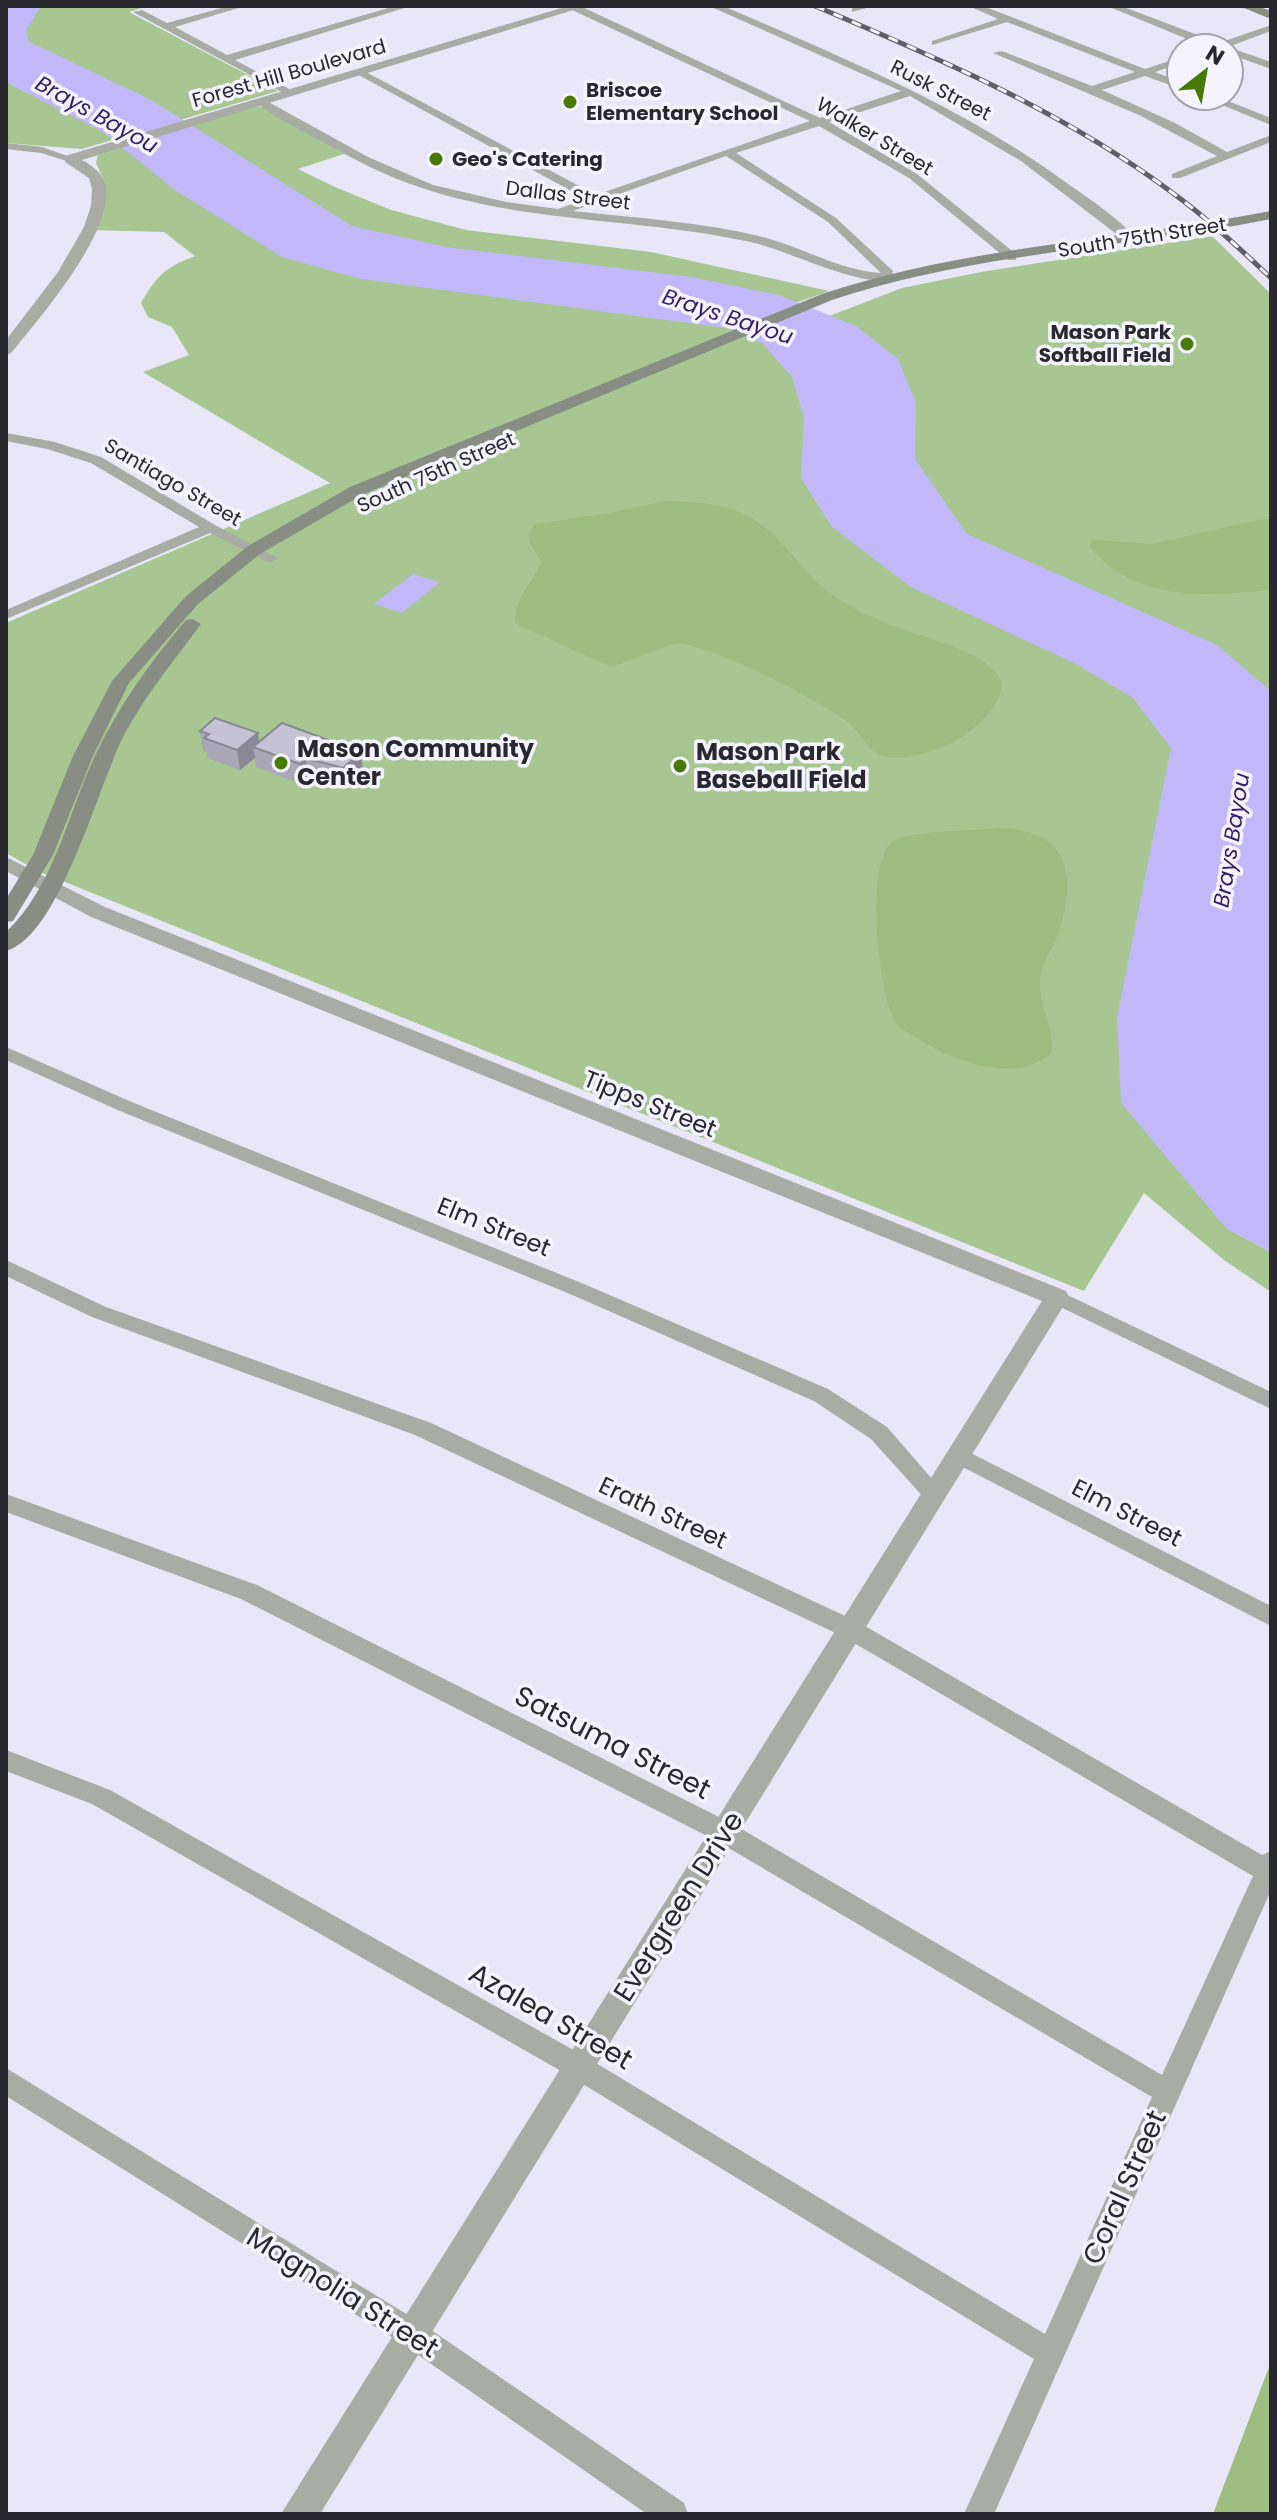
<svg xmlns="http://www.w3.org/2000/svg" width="1277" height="2520" font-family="Poppins,sans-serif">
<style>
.green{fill:#a8c692}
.forest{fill:#9cbf81}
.water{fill:#c2b7f9}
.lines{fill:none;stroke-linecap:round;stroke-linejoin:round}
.minor{fill:#a8aca5;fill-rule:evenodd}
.tertiary{fill:#a8aca5;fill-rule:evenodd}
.secondary{fill:#888e84;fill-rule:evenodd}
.rail-casing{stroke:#605f68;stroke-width:5}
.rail{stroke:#f5f4fe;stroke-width:3;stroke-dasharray:10;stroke-linecap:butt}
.wall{fill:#a9a7b5}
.shaded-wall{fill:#898894}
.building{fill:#c4c2d3;stroke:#898894;stroke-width:2}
.poi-dot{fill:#487902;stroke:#f5f4fe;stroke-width:3}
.labels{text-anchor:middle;stroke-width:7;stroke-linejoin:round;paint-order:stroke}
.far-street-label{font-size:20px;fill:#29282e;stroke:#f5f4fe}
.far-poi-label{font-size:20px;font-weight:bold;fill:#29282e;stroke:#f5f4fe;text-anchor:start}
.far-water-label{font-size:22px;font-style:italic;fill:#341d68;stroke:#f5f4fe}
.poi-label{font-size:24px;font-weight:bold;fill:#29282e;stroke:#f5f4fe;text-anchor:start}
.street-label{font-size:24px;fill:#29282e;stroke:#f5f4fe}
.near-street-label{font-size:28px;fill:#29282e;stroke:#f5f4fe}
</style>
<rect width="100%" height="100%" fill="#e8e6f7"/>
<path class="green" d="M6,6H148L129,12L278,91L82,149L6,143Z
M256,106L263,107L347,153L298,169L335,187L391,210L466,230L651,252L829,291L727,328L762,342L902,288L981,272L1212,236L1269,292L1271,1175L1226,1228L1271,1252V1292L1224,1260L1144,1193L1084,1291L40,872L6,853V623L330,483L143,372L189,355L172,327L148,317L141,303C158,274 165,268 195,256L164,232L92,230L105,183L96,163L98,155Z"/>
<path class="forest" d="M665,501C690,502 719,502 742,513C775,528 793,559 818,583C840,603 869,617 897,627C924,638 985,651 999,677C1012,701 967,737 948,745C931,752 902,762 883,756C866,751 860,730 845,720C814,698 716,647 680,644C670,643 625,663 611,667L516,624C511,602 532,584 541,562L529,542L528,533L535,524L610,513Z
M1262,519H1271V590C1206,596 1135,603 1089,546L1092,540L1152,544Z
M1001,828C1069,831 1077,874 1059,931C1053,951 1038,965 1040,988C1041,1012 1054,1027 1052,1054C1044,1058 1033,1066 1024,1067C985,1073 948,1058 915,1037C909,1033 900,1029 896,1023C877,996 865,858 893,841C912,830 976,831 1001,828Z
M1271,2362V2514H1213Z"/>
<path class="water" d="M6,6H41L26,30L28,41L151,100L352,226L447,247L691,277L779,295L856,326L898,359L916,403L915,459L967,534L1217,645L1271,691V1252L1226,1228L1121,1103L1117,1018L1171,748L1133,698L1076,664L911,587L832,527L801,478L804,418L792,377L762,343L726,328L361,279L282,257L175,190L103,132L6,82Z
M413,574L440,582L402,613L374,604Z"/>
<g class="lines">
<path class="minor" d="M229,6H245L175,27L227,55L395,6H411L235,60L293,91V95L289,96L133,12L142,10L167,23Z
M572,6H580L820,118L901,91L709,6H723C844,58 964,107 1071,186C1094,202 1119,219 1138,240L1128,243L1021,161L910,96L829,122L917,174L1016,254V260H1008L909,178L819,126L736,153L836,218L893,271L891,280C854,286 787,249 746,241C639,218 527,223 422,188C387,177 355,160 323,142C301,130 274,118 256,102L265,100L368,157L433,185L506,202L558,209L586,199L355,73L364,71L596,195L810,121L572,10ZM726,156L828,222L881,273C841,271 802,247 763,237C701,222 637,218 573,211L595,203L607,205L605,199Z
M858,6H874L852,12V8Z
M969,6H983L1145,69L1181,57V63L1155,72L1181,82V89L1145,76L1102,90L1175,123L1227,152L1271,135V142L1180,178H1172V174L1217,156L1139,115L993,53L1002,51L1092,86L1135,72L1007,22L932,45V41L998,19Z
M1107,6H1121L1219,43L1271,25V31L1228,47L1271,62V69L1229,54V48H1209Z
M1200,96H1215L1271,118V125Z
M6,143L42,147L76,159L70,162L41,153L6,149Z
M6,433L55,442L101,457L215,525L278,558L271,562L266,561L210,533L6,619V610L199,527L91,463L47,449L6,441Z
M6,1047L134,1103L584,1284L828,1389L887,1427L945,1494L942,1500L934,1503L926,1500L871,1439L814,1401L570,1294L120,1111L6,1060Z
M6,1260L106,1307L431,1423L858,1622L1262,1855L1271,1851V1890L994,2514H964L1034,2359L568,2075L92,1804L6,1771V1750L110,1790L586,2057L1045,2334L1152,2097L715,1840L241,1599L6,1512V1494L257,1585L733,1824L1162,2075L1253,1876L842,1636L415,1435L92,1317L6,1276Z
M1057,1290L1271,1392V1409L1050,1302L1047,1297L1050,1292Z
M959,1447L1271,1606V1626L951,1461L948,1455L951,1449Z
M6,2068L421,2323L684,2503L688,2514H647L401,2343L6,2096Z"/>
<path class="tertiary" d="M568,6H587L82,160C93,166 104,174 106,187C113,233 39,319 11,353L6,355V340L58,272L84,227L91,206L92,189L89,178L65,162V156Z
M6,857L105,907L1066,1291L1069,1297L320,2514H281L1042,1301L91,917L6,871Z"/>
<path class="secondary" d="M1239,6H1257L1271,11V19Z
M1271,211V219C1125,248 973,253 832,300L362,495L260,554L198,604L129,683L93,756L53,855L13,921L6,922V899L33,855L73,756L112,681L186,596L248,546L350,487L822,294C967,246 1122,240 1271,211Z
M192,619L201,624C174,661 146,694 124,735C99,783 60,936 6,951V932C55,885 66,818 94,758C117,708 150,662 186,620Z"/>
<defs>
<path id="rail" d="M815,6C938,58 1062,111 1170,191C1206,217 1238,247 1271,278"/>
</defs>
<use href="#rail" class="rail-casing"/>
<use href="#rail" class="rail"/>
</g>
<path class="wall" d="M200,731L259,742L361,752L363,772L345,788L308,779L302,784L256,767L255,758L240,770L207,758V752L203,751Z"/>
<path class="shaded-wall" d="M258,733L260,749L253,747L255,758L240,770L237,750Z
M361,752L363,772L345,788L343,768Z
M306,758L308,779L302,784L300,764Z"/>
<path class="building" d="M215,718L258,733L237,750L204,738L209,734L200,731Z
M282,723L361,752L343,768L306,758L300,764L253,747Z"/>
<g class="poi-dot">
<circle cx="570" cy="102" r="8"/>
<circle cx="436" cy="159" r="8"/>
<circle cx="1187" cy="344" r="8"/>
<circle cx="281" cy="763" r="8"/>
<circle cx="680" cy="766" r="8"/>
</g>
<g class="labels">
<g class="far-street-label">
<text transform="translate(289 73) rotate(-16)" y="7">Forest Hill Boulevard</text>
<text transform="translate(941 90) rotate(27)" y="7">Rusk Street</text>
<text transform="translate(875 136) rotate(31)" y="7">Walker Street</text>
<text transform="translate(568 195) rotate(7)" y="7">Dallas Street</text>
<text transform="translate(1142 237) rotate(-9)" y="7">South 75th Street</text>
<text transform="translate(436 472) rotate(-24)" y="7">South 75th Street</text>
<text transform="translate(173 482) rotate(30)" y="7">Santiago Street</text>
</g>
<g class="far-poi-label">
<text x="586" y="97">Briscoe<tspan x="586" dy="23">Elementary School</tspan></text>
<text x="452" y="166">Geo's Catering</text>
<text x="1171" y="339" text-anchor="end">Mason Park<tspan x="1171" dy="23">Softball Field</tspan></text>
</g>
<g class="far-water-label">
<text transform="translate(97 114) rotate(29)" y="8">Brays Bayou</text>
<text transform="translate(728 316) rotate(18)" y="8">Brays Bayou</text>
<text transform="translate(1231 840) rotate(-81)" y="8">Brays Bayou</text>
</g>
<g class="poi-label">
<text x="297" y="757">Mason Community<tspan x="297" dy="28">Center</tspan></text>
<text x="696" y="760">Mason Park<tspan x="696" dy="28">Baseball Field</tspan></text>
</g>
<g class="street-label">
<text transform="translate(650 1104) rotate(22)" y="8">Tipps Street</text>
<text transform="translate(494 1227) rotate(22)" y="8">Elm Street</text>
<text transform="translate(663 1513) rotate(25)" y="8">Erath Street</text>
<text transform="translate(1127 1513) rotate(27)" y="8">Elm Street</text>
</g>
<g class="near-street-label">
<text transform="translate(613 1742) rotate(27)" y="10">Satsuma Street</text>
<text transform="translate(678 1906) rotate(-58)" y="10">Evergreen Drive</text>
<text transform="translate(551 2016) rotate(30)" y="10">Azalea Street</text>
<text transform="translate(1124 2187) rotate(-66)" y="10">Coral Street</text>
<text transform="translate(343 2292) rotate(32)" y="10">Magnolia Street</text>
</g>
</g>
<rect width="1277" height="2520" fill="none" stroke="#29282e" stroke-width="16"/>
<g transform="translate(1205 72) rotate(31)"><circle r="38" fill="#f5f4fe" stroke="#a3a2ab" stroke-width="2"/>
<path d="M0-6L14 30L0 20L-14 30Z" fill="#487902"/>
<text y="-12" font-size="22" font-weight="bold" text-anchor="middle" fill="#29282e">N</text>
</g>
</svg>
